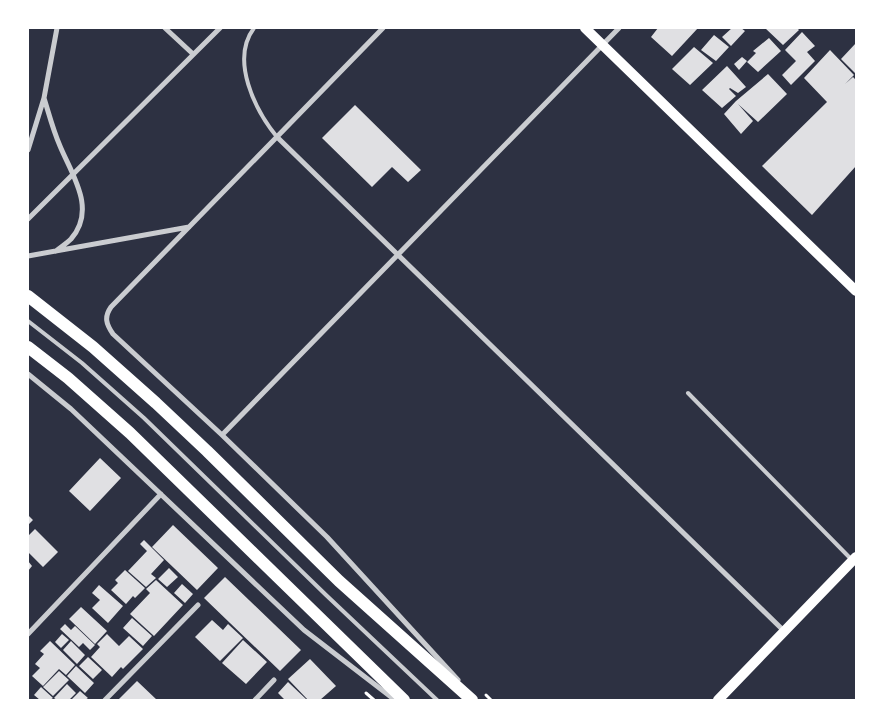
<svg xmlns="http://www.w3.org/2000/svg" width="884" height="728" font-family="'DM Sans',sans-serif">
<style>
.building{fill:#e0e0e3}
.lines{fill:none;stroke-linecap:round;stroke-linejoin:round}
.path{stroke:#fff;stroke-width:3}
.service{stroke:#caccd0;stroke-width:4}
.minor{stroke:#caccd0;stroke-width:5}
.secondary{stroke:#fff;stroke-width:10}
.primary{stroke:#fff;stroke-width:12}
</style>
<rect width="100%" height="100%" fill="#2d3142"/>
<path class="building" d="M658,28H698L672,56L651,37Z
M732,28H741L745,31L731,46L722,37Z
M765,28H797L799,30L783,45Z
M802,32L815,46L807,52L815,61L791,85L782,75L796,61L785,50Z
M714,35L729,47L716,61L701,50Z
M769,38L781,51L758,72L747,62L756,53L753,51Z
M856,43V74L841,59Z
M694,47L713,63L690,85L672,69Z
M830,50L854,75L845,84L853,77L856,80V166L812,215L762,166L827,102L804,78Z
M742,57L747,61L739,70L734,64Z
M727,66L746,87L738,93L730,88L729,89L736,96L722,108L702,90Z
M768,74L787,94L758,122L738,104L753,121L741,134L724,114L736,101Z
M355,105L421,170L408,182L392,167L372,187L322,138Z
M100,458L121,478L90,511L69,491Z
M28,515L33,520L28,525Z
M173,525L218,568L197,590L152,547Z
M35,529L58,552L43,567L28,552V536Z
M144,540L164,560L151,574L156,578L146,587L128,571L147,551L140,544Z
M28,561L32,566L28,571Z
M169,568L178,577L167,587L158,579Z
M125,570L145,588L135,598L133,596L126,604L111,590L118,583L115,580Z
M225,577L301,650L280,671L204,598Z
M156,580L183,605L154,636L130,614L150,593L146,589Z
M182,584L193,594L185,603L174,593Z
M99,585L123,606L108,623L92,608L100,600L92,593Z
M81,607L107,631L95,644L69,619Z
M132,618L152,636L143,646L123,628Z
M212,620L223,630L228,624L243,638L220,661L195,637Z
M65,624L71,630L75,626L95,645L90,650L83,643L79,647L60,629Z
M62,634L69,640L61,648L55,642Z
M107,634L119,646L129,636L143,649L123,669L121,667L112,677L91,657L100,647L97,644Z
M243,640L267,662L246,684L222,663Z
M50,641L75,665L66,675L59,669L43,686L32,676L40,668L35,664L44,654L40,651Z
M71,641L85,655L77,664L63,650Z
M88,657L102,670L93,679L79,666Z
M310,659L336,686L320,700H308L288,679Z
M76,666L94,683L85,693L67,676Z
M59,671L69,680L53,696L43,687Z
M137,681L157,700H118Z
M288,682L307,700H285L278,693Z
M67,684L76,693L69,700H57L54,698Z
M41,687L53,698L50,700H40L34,695Z
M80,691L88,698L85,700H71Z"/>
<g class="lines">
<path class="path" d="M366,693L374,700
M486,695L491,700"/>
<path class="service" d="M254,28C230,60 255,110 277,137
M28,321L82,363L144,418L326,595L437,700
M688,393L851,559"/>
<path class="minor" d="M165,28L193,54
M383,28L111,307C104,317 106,324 113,334L222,435L327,537L458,680
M44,98C49,114 53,130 60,146C72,175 97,209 71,239C67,243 61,247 56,251
M277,137L784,631
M28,150L44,98L57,28
M28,219L220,28
M28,256L189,227
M28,374L71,409L304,630L395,700
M222,435L619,28
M28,634L161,494
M105,700L198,605
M255,700L274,680"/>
<path class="secondary" d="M585,28L856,291
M718,700L856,557"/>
<path class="primary" d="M28,296L93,347L156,403L207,451L339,581L472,700
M28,347L68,378L130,433L404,700"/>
</g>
<rect width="884" height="728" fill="none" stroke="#ffffff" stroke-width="58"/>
</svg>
